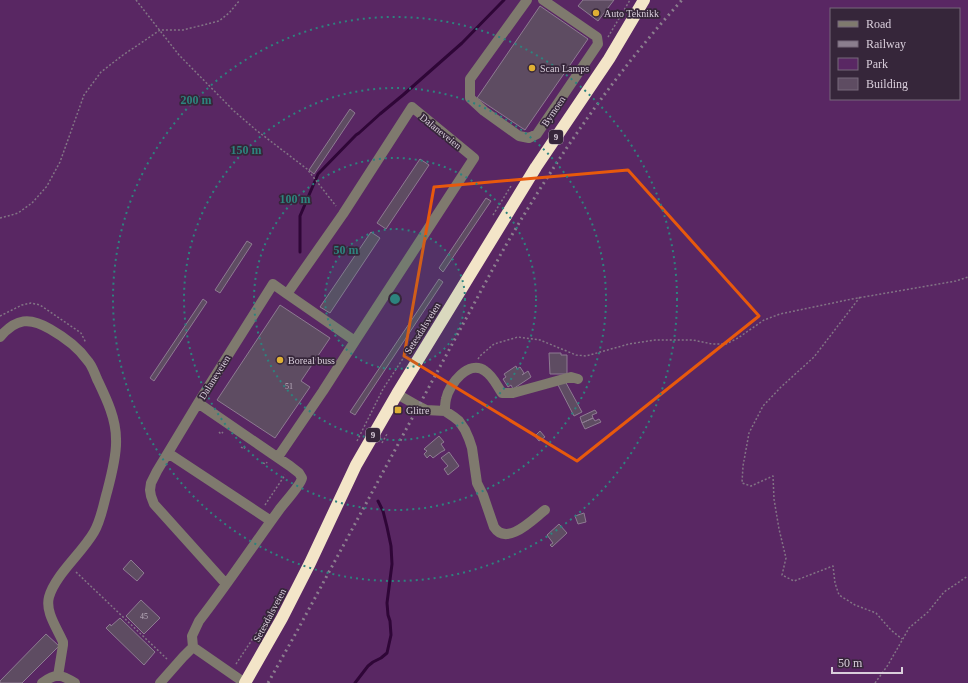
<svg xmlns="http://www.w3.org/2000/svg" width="968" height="683" font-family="Georgia,serif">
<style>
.green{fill:#592763;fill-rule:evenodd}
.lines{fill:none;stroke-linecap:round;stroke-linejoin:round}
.stream{stroke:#2f0637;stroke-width:3}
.building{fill:#5e4c62;stroke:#8e7b92}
.path{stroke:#827485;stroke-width:1.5;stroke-dasharray:2 2;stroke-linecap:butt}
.minor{stroke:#7f7a6e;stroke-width:10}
.highway{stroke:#f3e5c8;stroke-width:12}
.rail{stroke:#8b7e8e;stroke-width:3;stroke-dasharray:2 4;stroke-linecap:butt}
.marked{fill:none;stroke:#e8590c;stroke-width:3;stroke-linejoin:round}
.ring{fill:none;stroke:#2d837e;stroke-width:2;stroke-dasharray:2 4}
.poi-dot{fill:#dfb034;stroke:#36263a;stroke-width:1.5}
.labels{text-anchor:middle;stroke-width:3.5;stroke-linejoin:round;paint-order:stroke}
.number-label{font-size:8px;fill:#baaebd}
.shield{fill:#36263a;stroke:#a89cab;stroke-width:1}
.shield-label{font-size:9px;font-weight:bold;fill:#d9cedb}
.poi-label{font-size:10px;fill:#d9cedb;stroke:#36263a;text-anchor:start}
.street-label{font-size:10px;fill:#d9cedb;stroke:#36263a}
.centre{fill:#2d837e;stroke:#36263a;stroke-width:2}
.ring-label{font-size:12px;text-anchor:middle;font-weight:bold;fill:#2d837e;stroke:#36263a;stroke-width:3.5;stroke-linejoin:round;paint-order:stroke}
</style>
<rect width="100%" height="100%" fill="#36263a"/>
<path class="green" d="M0,0H968V683H0ZM831,9H959V99H831Z"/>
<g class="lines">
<path class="stream" d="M300,252V216L318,174L356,135L359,133L380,114L403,95L462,43L501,3L504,0
M355,683L368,666L373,662L381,658L387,653L391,635L390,621L388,615L387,603L392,564L391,546L387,527L383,511L378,501"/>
</g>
<path class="building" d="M583,0H614L598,21L578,6Z
M540,6L588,39L525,130L477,98Z
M350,109L355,113L314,174L309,170Z
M420,159L429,165L386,229L377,223Z
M486,198L491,201L443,272L439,268Z
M371,232L380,238L330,313L320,307Z
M247,241L252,244L220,293L215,290Z
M439,279L443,282L355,415L350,412Z
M203,299L207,302L154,381L150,378Z
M280,305L330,338L301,381L310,387L275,438L217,400Z
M549,353H561V355H567V374H550Z
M516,366L517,369L520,367L524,373L522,375L528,371L531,377L513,389L511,385L508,387L503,379L506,377L504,374Z
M565,381L582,412L574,416L558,385Z
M595,410L597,413L592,415L593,418L582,423L580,417Z
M593,418L595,421L599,419L601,422L585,429L582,423Z
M540,431L545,437L539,441L535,436Z
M439,436L444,442L441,444L445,450L441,452L433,458L430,455L427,458L424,454L427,451L426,450H425L424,449L425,448Z
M449,452L459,466L448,475L444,469L448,466L441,458Z
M584,513L586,522L578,524L575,516Z
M559,524L567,533L552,547L550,545L553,543L547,535Z
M131,560L144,573L137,581L123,569Z
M141,600L160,618L144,634L126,616Z
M120,618L155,652L144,665L106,628L110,624L111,626Z
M46,634L59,646L22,683H0V681Z"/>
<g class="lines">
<path class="path" d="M136,0L179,55L234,111L256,130L307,169L336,206
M608,37L630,0
M493,215L511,186
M0,218L8,216L18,213L32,203L47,186L60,162L84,95L101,72L123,55L144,41L160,30H183L219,21L229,13L240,0
M860,297L814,357L781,387L763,406L749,433L743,466L742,483L751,486L773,476L774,499L779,529L786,558L782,575L794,581L833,566L835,583L839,595L855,605L876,613L891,630L902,639
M0,316L22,305L31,303L40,305L81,333L86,343
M478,359L480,356L494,344L518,337L540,340L576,355L586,356L629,344L655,340H693L712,344H726L738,338L764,320L780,314L852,299L956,281L968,277
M219,432L221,434L223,432
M357,441L383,389L427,322
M382,443L387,434
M241,447L244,449L245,447
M263,463L266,464L267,462
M265,505L285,475
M76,572L167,659
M236,664L277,602
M875,683L888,665L909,628L928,612L944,592L968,576"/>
<path class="minor" d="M527,0L470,79V98L484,111L519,136L529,138L537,134L598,44L597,37L543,0
M0,337C16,318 30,317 50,329C64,337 78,347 87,360C92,365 94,372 97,379C106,398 116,418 116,439C117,455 111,477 107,492C103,506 101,520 94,532C82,553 55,575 49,597C45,612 57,628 63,642V645L58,676
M397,394L418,406L426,410L445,411L454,417L459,421L465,430L469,439L472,448L477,483L483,495L494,527C507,547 533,519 545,510
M198,403L290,466L299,473L302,478C301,485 284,503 279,510C252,547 227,585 199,621L192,636L193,647L245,683
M445,411C445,407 445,403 446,399C449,384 469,359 485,371C493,376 497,386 502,393H513L571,377L578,379
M168,453L271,521
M278,457L323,391L355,341L287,294
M226,584L154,504L151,496L150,490L151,483L157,471L198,403L273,284L287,294L343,214L412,107L474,158L355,341
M42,683C56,673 61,674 75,683
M160,683L183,657L193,647"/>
<path class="highway" d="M245,683L282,618L310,563L356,465L397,394L536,167L609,59L644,0"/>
<path class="rail" d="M268,683L296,633L502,252C554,162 612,77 682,0"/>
</g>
<path class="marked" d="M628,170L759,316L577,461L404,356L434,187Z"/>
<circle cx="395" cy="299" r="70" fill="#2d837e" fill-opacity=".12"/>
<g class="ring">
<circle cx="395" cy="299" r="70"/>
<circle cx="395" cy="299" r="141"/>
<circle cx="395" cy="299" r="211"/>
<circle cx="395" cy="299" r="282"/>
</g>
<g class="poi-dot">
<circle cx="596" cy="13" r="4"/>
<circle cx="532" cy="68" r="4"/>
<circle cx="280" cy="360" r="4"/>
<rect x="394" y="406" width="8" height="8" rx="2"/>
</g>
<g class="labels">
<g class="number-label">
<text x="289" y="389">51</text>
<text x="144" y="619">45</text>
</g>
<g class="shield">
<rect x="549" y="130" width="14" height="14" rx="3"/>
<rect x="366" y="428" width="14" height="14" rx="3"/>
</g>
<g class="shield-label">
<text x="556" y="140">9</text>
<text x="373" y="438">9</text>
</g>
<g class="poi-label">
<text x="604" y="17">Auto Teknikk</text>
<text x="540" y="72">Scan Lamps</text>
<text x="288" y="364">Boreal buss</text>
<text x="406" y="414">Glitre</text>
</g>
<g class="street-label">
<text transform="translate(553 111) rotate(-56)" y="4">Bymoen</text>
<text transform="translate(441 131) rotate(39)" y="4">Dalaneveien</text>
<text transform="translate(422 328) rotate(-58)" y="4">Setesdalsveien</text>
<text transform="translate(214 377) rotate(-58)" y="4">Dalaneveien</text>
<text transform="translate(269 615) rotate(-62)" y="4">Setesdalsveien</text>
</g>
</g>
<circle cx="395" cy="299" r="6" class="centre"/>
<g class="ring-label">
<text x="196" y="104">200 m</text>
<text x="246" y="154">150 m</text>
<text x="295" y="203">100 m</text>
<text x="346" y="254">50 m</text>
</g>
<rect x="830" y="8" width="130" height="92" fill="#36263a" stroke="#77697a"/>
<rect x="838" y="21" width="20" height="6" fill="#7f7a6e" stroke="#77697a"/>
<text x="866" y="28" font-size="12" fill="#d9cedb">Road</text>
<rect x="838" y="41" width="20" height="6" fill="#8b7e8e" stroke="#77697a"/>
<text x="866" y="48" font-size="12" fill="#d9cedb">Railway</text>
<rect x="838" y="58" width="20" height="12" fill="#592763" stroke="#77697a"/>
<text x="866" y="68" font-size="12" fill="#d9cedb">Park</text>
<rect x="838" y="78" width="20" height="12" fill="#5e4c62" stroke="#77697a"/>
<text x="866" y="88" font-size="12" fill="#d9cedb">Building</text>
<path d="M832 667v6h70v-6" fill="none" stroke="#d9cedb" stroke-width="2"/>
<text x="838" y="667" font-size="12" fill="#d9cedb" stroke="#36263a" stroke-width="3" paint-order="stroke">50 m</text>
</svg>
